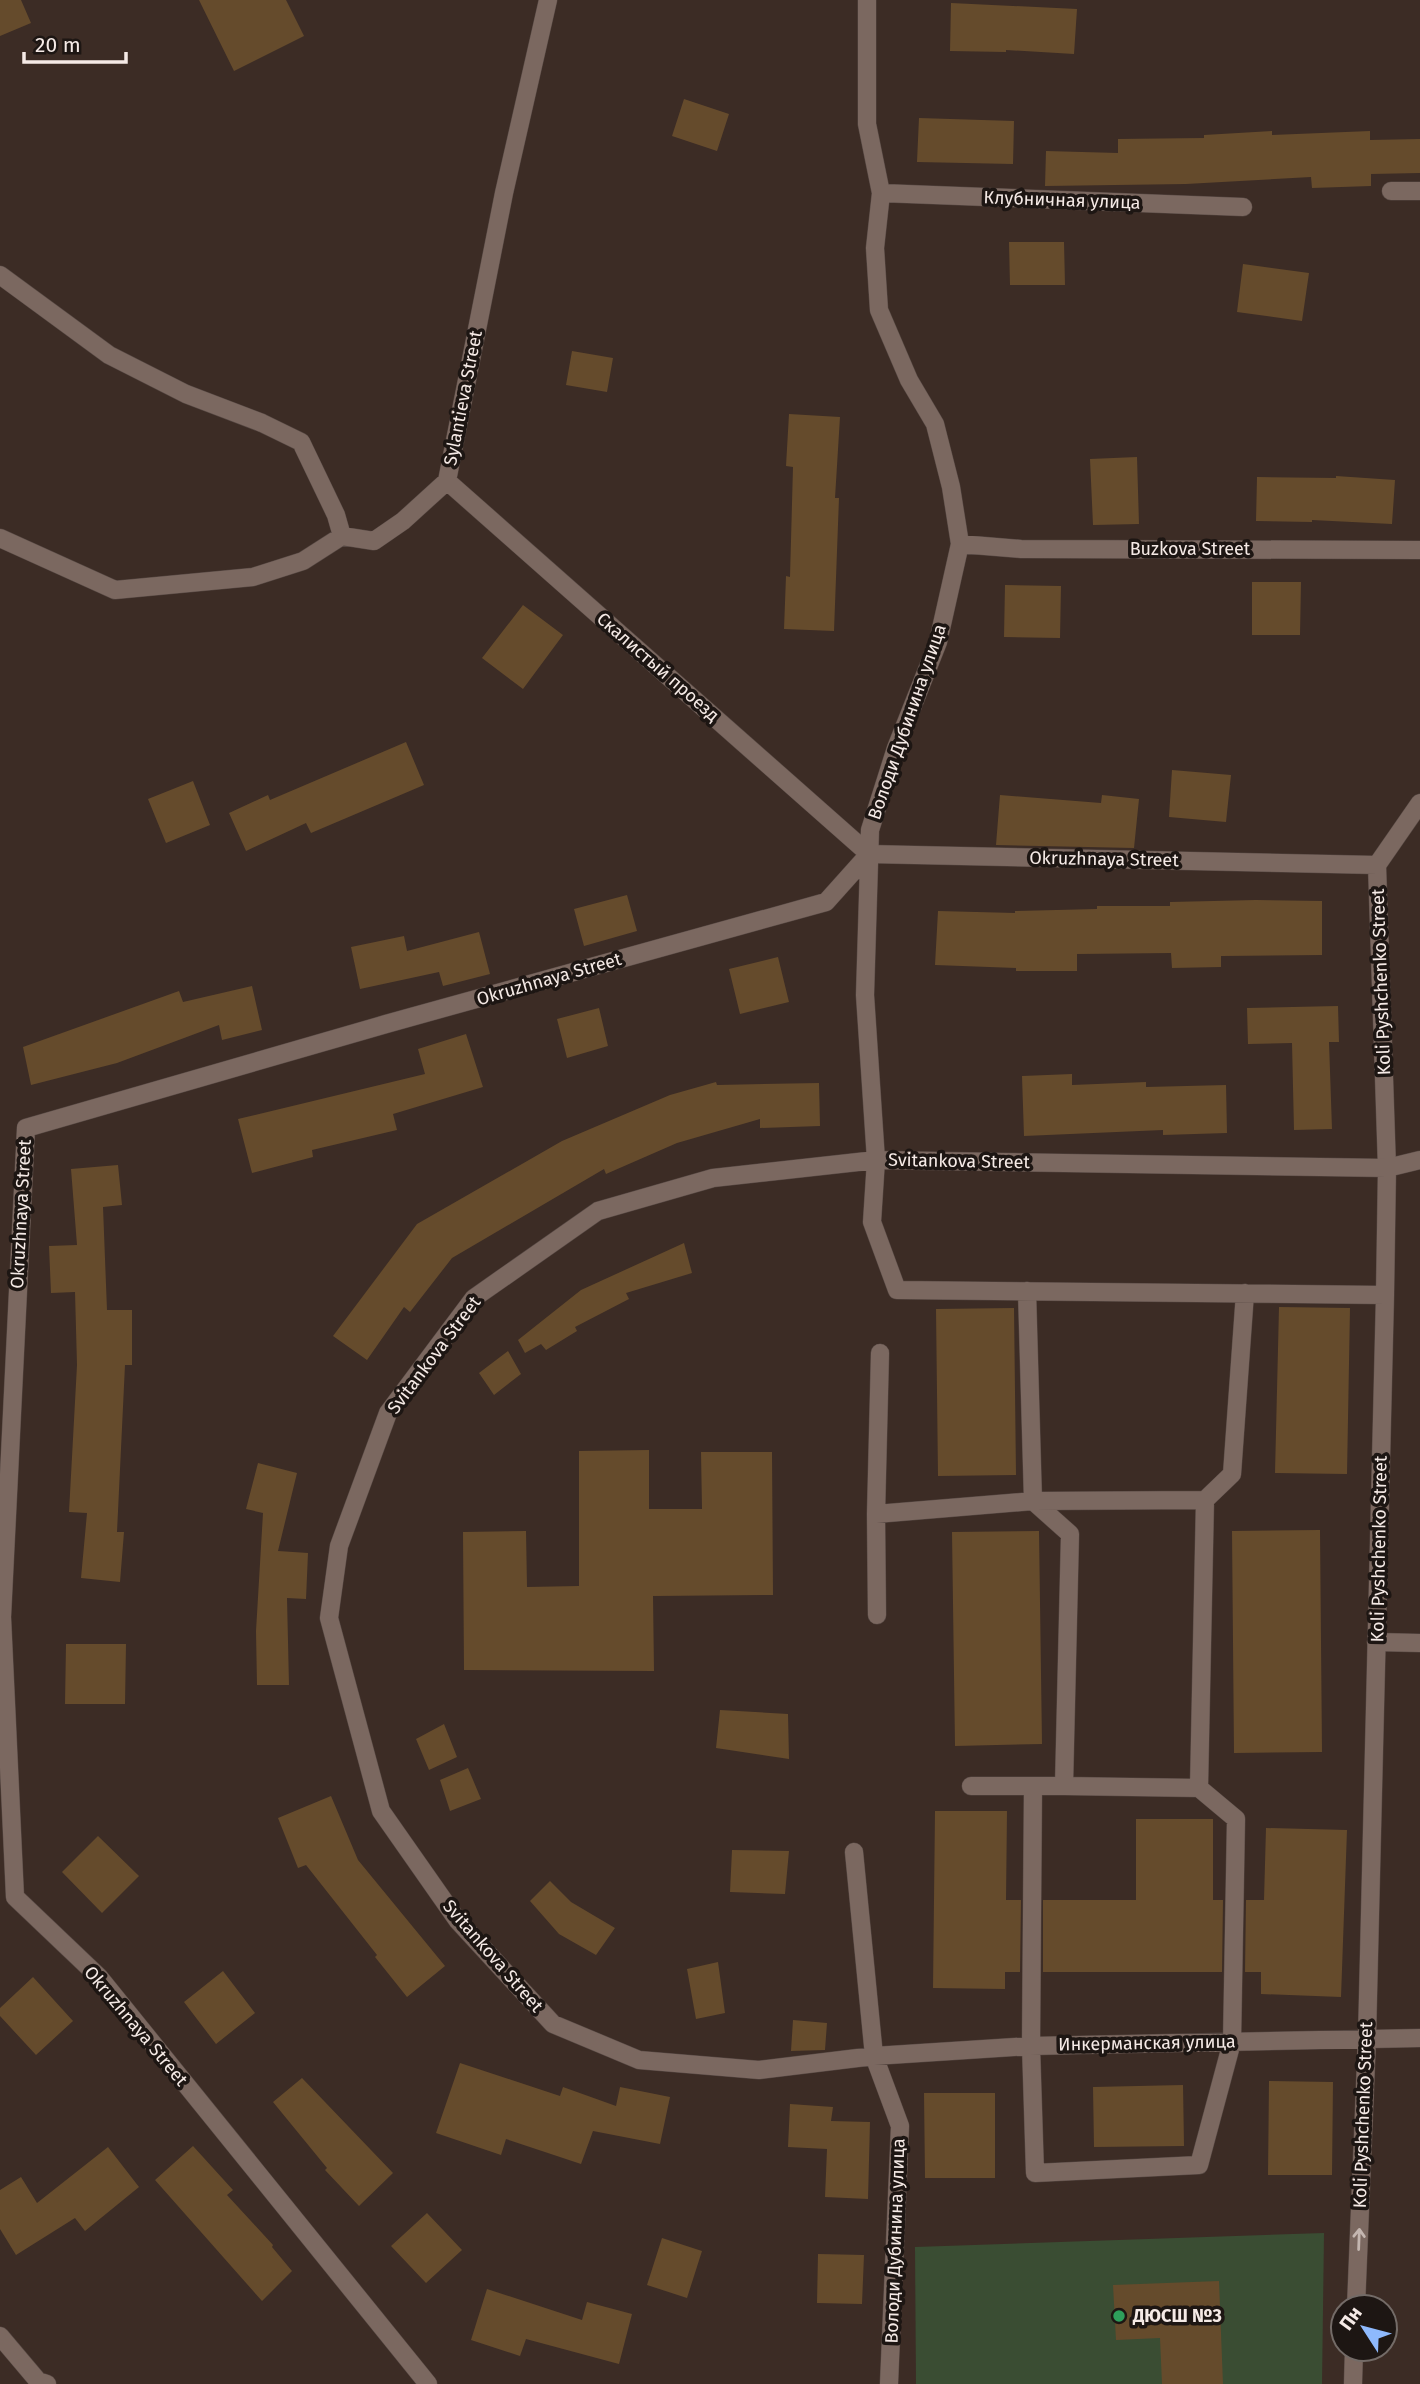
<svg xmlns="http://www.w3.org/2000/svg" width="1420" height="2384" viewBox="0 0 1420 2384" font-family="'Fira Sans',sans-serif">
	<rect width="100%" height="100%" fill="#3c2c25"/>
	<path fill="#3a4d33" d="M 1324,2233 L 1322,2384 L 916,2384 L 915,2247 Z"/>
	<path fill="#654b2c" d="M 0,0 L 21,0 L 31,23 L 0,36 Z
		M 199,0 L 286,0 L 304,36 L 234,71 Z
		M 951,3 L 1077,9 L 1074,54 L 1006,50 L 1006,52 L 950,51 Z
		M 684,99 L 729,114 L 717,151 L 672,136 Z
		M 919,118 L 1014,121 L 1013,164 L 917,162 Z
		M 1272,131 L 1272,135 L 1370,131 L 1370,140 L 1420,139 L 1420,173 L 1371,174 L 1371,186 L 1312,188 L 1311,177 L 1186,184 L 1045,186 L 1046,151 L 1118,153 L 1118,139 L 1204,138 L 1204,135 Z
		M 1009,242 L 1064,242 L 1065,285 L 1010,285 Z
		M 1243,264 L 1309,273 L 1302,321 L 1237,312 Z
		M 572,351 L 613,358 L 607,392 L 566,385 Z
		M 789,414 L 840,417 L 835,498 L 839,498 L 834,631 L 784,629 L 786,576 L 790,577 L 793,467 L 786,466 Z
		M 1137,457 L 1139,524 L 1093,525 L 1090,459 Z
		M 1336,476 L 1395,480 L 1392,524 L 1312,520 L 1312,522 L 1256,521 L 1257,477 L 1336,478 Z
		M 1252,582 L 1301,582 L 1300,635 L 1252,635 Z
		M 1005,585 L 1061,586 L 1060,638 L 1004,637 Z
		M 523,605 L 563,635 L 523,689 L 482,658 Z
		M 406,742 L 424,785 L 311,833 L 306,823 L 246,851 L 229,813 L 268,795 L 270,800 Z
		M 1172,770 L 1231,775 L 1226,822 L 1169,817 Z
		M 193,781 L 210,825 L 166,843 L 148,799 Z
		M 1000,795 L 1101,803 L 1102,795 L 1139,799 L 1134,848 L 996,845 Z
		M 627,895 L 637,931 L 584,946 L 574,909 Z
		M 1256,900 L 1322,901 L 1322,955 L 1221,956 L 1221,967 L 1172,968 L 1171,953 L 1077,954 L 1077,971 L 1016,971 L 1016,968 L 935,965 L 938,911 L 1015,913 L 1015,911 L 1097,909 L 1097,906 L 1170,906 L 1170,902 Z
		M 479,932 L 490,974 L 443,986 L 439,972 L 360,989 L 351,947 L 404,936 L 407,951 Z
		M 778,957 L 789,1002 L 740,1014 L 729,969 Z
		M 252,986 L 262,1030 L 222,1040 L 219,1025 L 117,1063 L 31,1085 L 23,1047 L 179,991 L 183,1002 Z
		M 1338,1006 L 1339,1042 L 1329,1042 L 1332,1129 L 1294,1130 L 1292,1043 L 1248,1044 L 1247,1008 Z
		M 599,1008 L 608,1046 L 567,1058 L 557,1019 Z
		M 466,1034 L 483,1087 L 393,1114 L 397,1130 L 312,1150 L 313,1157 L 252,1173 L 238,1119 L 425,1074 L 418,1049 Z
		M 1072,1074 L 1072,1085 L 1146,1082 L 1146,1087 L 1226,1085 L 1227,1133 L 1163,1135 L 1163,1130 L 1024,1136 L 1022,1076 Z
		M 716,1082 L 717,1085 L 819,1083 L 820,1126 L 760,1128 L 760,1119 L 677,1143 L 606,1174 L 604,1169 L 452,1258 L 410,1312 L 404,1307 L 367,1360 L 333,1336 L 417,1224 L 562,1141 L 670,1095 Z
		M 118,1165 L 122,1205 L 103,1207 L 107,1310 L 132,1310 L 132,1365 L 125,1365 L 117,1532 L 124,1532 L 120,1582 L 81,1578 L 87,1513 L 69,1512 L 77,1365 L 75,1292 L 51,1293 L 49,1246 L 77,1245 L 71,1169 Z
		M 684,1243 L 692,1273 L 626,1293 L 629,1299 L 575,1327 L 577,1331 L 546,1350 L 541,1344 L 525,1353 L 518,1340 L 581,1290 Z
		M 1279,1307 L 1350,1308 L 1347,1474 L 1275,1473 Z
		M 1014,1308 L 1016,1475 L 938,1476 L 936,1309 Z
		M 508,1351 L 521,1374 L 494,1395 L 479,1373 Z
		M 649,1450 L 649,1509 L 702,1509 L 701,1452 L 772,1452 L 773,1595 L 653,1596 L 654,1671 L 464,1670 L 463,1532 L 526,1531 L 527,1587 L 579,1586 L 579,1451 Z
		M 258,1463 L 297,1473 L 278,1551 L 308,1553 L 306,1599 L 287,1598 L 289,1685 L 257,1685 L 256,1631 L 263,1513 L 246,1509 Z
		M 1320,1530 L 1322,1752 L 1234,1753 L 1232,1531 Z
		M 1039,1531 L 1042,1744 L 955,1746 L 952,1532 Z
		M 66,1644 L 126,1644 L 125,1704 L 65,1704 Z
		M 720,1710 L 788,1714 L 789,1759 L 716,1748 Z
		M 444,1724 L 457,1757 L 429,1770 L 416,1739 Z
		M 468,1768 L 481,1799 L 450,1811 L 440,1780 Z
		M 331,1796 L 358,1860 L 445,1966 L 407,1997 L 375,1957 L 377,1955 L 306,1865 L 298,1868 L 278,1818 Z
		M 935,1811 L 1007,1811 L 1006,1900 L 1021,1900 L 1020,1972 L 1005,1972 L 1005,1989 L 933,1988 Z
		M 1136,1819 L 1213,1819 L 1213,1900 L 1223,1900 L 1222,1972 L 1043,1972 L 1043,1900 L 1136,1900 Z
		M 1266,1828 L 1347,1830 L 1341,1997 L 1261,1994 L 1261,1972 L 1245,1972 L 1246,1900 L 1264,1900 Z
		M 98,1836 L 139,1876 L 102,1913 L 62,1872 Z
		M 732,1850 L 789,1851 L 785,1894 L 730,1892 Z
		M 550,1881 L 571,1902 L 615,1928 L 596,1955 L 559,1934 L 530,1901 Z
		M 718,1962 L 725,2013 L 696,2019 L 687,1969 Z
		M 223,1971 L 255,2013 L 216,2044 L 184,2002 Z
		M 33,1977 L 73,2021 L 36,2055 L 0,2016 L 0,2008 Z
		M 793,2020 L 827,2023 L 825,2050 L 791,2051 Z
		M 460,2063 L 560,2096 L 563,2087 L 616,2106 L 620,2087 L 670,2097 L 660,2144 L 593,2131 L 581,2164 L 506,2139 L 501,2155 L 436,2133 Z
		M 302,2078 L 393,2173 L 359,2206 L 325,2170 L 327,2168 L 273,2102 Z
		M 1269,2081 L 1333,2082 L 1332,2175 L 1268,2175 Z
		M 1183,2085 L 1184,2146 L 1094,2147 L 1093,2087 Z
		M 924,2093 L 995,2093 L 995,2178 L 925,2178 Z
		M 790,2104 L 833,2107 L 831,2121 L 870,2122 L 868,2199 L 825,2197 L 827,2149 L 788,2147 Z
		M 193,2146 L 233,2190 L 227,2195 L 273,2245 L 272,2247 L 292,2271 L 262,2301 L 155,2180 Z
		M 108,2147 L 139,2187 L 85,2231 L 75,2218 L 16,2255 L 0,2229 L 0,2190 L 21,2177 L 37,2203 Z
		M 427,2213 L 462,2250 L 426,2283 L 391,2246 Z
		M 662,2238 L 702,2251 L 687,2298 L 647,2285 Z
		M 818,2254 L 864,2255 L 862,2304 L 817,2303 Z
		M 1219,2281 L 1223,2384 L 1162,2384 L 1160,2338 L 1116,2340 L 1113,2285 Z
		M 487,2289 L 582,2320 L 587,2302 L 632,2314 L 619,2364 L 526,2339 L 520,2356 L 471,2340 Z"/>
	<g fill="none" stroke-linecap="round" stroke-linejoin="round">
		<g stroke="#554742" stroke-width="19">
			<path id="street" d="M 867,0 L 867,124 L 881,193 L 875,248 L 879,310 L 909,380 L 935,424 L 951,487 L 960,544 L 938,642 L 896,748 L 870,830 L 865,995 L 876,1160 L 872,1222 L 897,1290 L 1385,1295
				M 1391,191 L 1420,191
				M 881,193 L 1243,207
				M 0,275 L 109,355 L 186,394 L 262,423 L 301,442 L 336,515 L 342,536
				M 447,481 L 869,854
				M 0,538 L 115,590 L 253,577 L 303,561 L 342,536 L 374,541 L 403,521 L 447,481 L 504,193 L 548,0
				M 960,544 L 1021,549 L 1420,550
				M 1420,1160 L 1387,1168 L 876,1160 L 713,1178 L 598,1211 L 474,1298 L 388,1413 L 339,1546 L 329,1618 L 381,1811 L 458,1921 L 553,2024 L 639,2060 L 759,2070 L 874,2056 L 1031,2046 L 1420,2038
				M 880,1353 L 876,1514 L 1033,1501 L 1027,1291
				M 1205,1500 L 1232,1474 L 1245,1293
				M 1033,1501 L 1205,1500 L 1199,1788
				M 876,1514 L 877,1615
				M 1376,1642 L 1420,1643
				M 971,1786 L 1064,1786 L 1070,1534 L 1033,1501
				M 1033,1786 L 1031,2046 L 1035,2173 L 1199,2165 L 1232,2042 L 1236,1819 L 1199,1788 L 1064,1786
				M 854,1852 L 874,2056 L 900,2126 L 889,2384
				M 1356,2307 L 1367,2038 L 1385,1295 L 1387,1168 L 1377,865 L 1420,803
				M 0,2336 L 38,2381 L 47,2384
				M 428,2384 L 99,1977 L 15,1897 L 2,1617 L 26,1128 L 386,1024 L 826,902 L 869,854 L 1377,865
				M 1353,2384 L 1354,2349"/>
		</g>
		<use href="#street" stroke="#7b6860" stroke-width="18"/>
	</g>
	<defs><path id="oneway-shaft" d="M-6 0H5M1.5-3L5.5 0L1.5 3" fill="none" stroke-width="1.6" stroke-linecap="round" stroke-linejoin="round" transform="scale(1.75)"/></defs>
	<use stroke="#c4b6b0" href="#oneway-shaft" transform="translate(1359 2239) rotate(-88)"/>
	<circle fill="#2e9e5b" stroke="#1d1613" stroke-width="2.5" cx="1119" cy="2316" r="7"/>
	<g text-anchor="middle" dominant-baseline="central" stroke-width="7" stroke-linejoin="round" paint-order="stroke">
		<g font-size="18" fill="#f5eae6" stroke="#1d1613">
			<text transform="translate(1062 200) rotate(2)">Клубничная улица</text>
			<text transform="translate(463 398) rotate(-79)">Sylantieva Street</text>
			<text x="1190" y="549">Buzkova Street</text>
			<text transform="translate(658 667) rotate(41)">Скалистый проезд</text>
			<text transform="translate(907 722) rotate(-71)">Володи Дубинина улица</text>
			<text transform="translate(1104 859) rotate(1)">Okruzhnaya Street</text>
			<text transform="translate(549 979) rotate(-16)">Okruzhnaya Street</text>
			<text transform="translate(1381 982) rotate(-92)">Koli Pyshchenko Street</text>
			<text transform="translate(959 1161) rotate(1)">Svitankova Street</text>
			<text transform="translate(21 1214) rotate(-87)">Okruzhnaya Street</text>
			<text transform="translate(434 1355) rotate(-53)">Svitankova Street</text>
			<text transform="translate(1379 1549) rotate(-89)">Koli Pyshchenko Street</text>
			<text transform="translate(493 1956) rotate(49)">Svitankova Street</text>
			<text transform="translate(136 2026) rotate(50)">Okruzhnaya Street</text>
			<text transform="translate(1147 2043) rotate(-1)">Инкерманская улица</text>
			<text transform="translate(1363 2115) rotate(-88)">Koli Pyshchenko Street</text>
			<text transform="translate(895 2241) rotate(-88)">Володи Дубинина улица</text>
		</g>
		<g font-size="18" font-weight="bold" fill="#f5eae6" stroke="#1d1613" text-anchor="start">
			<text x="1133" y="2316">ДЮСШ №3</text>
		</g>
	</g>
	<g transform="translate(1364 2328) rotate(306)"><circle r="33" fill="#1d1613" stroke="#736b67" stroke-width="2"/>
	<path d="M0-5L12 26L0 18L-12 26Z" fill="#8eb9fd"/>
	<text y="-10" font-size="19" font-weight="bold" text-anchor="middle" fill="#f5eae6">Пн</text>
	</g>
	<path d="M24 52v10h102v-10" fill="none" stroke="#f5eae6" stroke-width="3.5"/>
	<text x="35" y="52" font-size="21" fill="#f5eae6" stroke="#1d1613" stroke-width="5" paint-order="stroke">20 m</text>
</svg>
